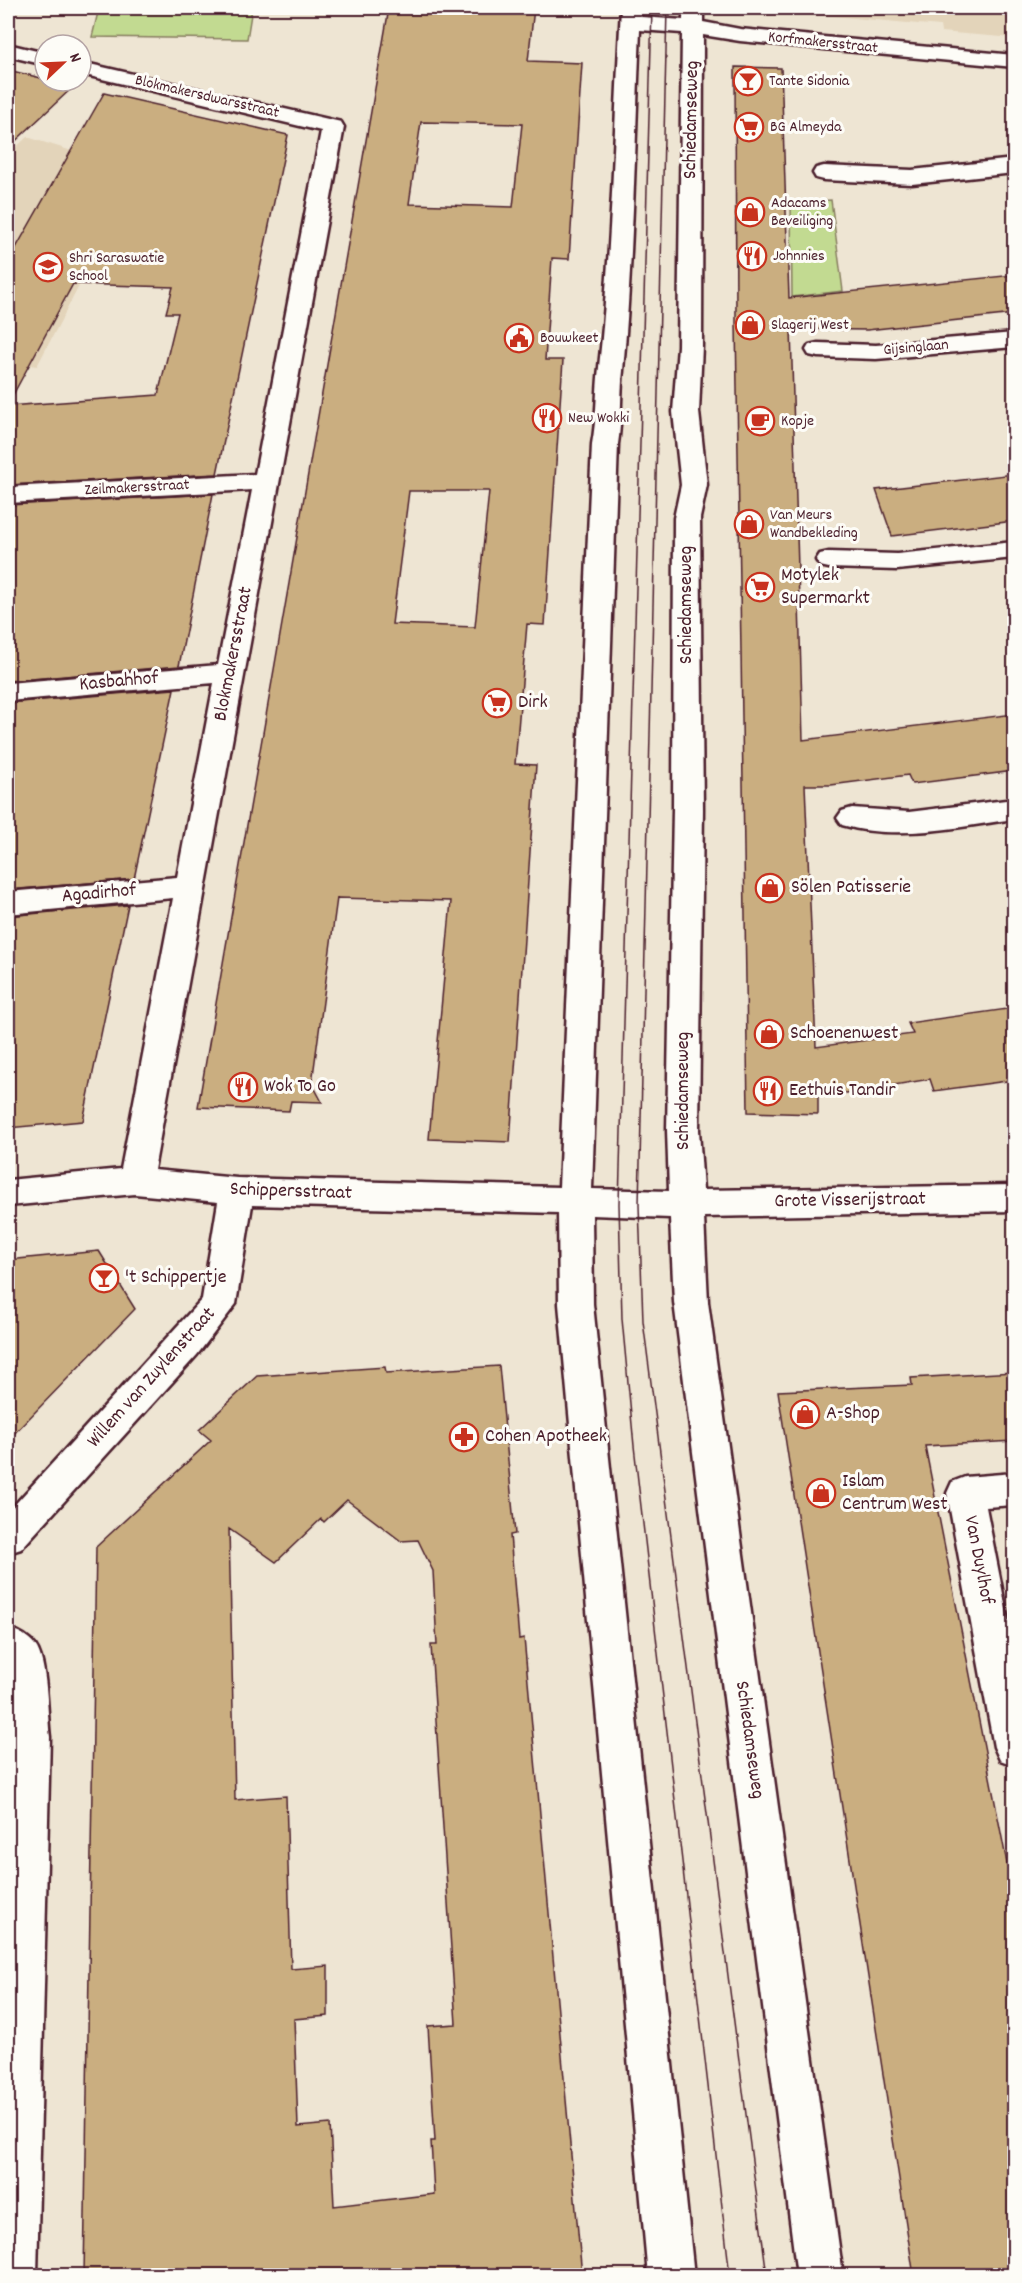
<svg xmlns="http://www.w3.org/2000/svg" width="1022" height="2283" viewBox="0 0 1022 2283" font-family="Dekko,sans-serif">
	<rect width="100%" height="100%" fill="#eee5d3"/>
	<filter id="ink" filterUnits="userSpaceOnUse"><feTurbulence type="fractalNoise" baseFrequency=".0167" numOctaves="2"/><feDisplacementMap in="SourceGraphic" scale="12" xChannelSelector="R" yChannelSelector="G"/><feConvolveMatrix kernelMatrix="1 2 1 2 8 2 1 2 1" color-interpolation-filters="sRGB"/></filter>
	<g filter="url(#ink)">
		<path fill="#e3d4ba" d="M 801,8 L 1014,8 L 1014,38 L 941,32 L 940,26 L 800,13 Z
			M 27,137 L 139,172 L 37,366 L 8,362 L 8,155 Z"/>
		<path fill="#c2da91" stroke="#867c5e" stroke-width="1.5" d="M 99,8 L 252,8 L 247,39 L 92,37 Z
			M 831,200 L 843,291 L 792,297 L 791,203 Z"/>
		<path fill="#caae80" stroke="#4a1f2b" stroke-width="1.5" fill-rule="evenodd" d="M 389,8 L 534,8 L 528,61 L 582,63 L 569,259 L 552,258 L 545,360 L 563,360 L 545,625 L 527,624 L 515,764 L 536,765 L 510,1142 L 429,1139 L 451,901 L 337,898 L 312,1083 L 322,1102 L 291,1101 L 289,1111 L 198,1107 ZM 421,122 L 522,124 L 513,207 L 409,204 ZM 409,491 L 489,491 L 475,627 L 392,624 Z
			M 735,67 L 781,68 L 789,298 L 1014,275 L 1014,314 L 867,330 L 791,329 L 803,740 L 1014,714 L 1014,771 L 912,784 L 908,775 L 831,785 L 805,785 L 816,1047 L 913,1034 L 908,1023 L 1014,1008 L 1014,1080 L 934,1091 L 930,1079 L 846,1093 L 818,1091 L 818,1114 L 748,1112 L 736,323 Z
			M 8,70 L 74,86 L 8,148 Z
			M 104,93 L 288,135 L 217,474 L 8,485 L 8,406 L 158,395 L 178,313 L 166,313 L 173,287 L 73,284 L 8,404 L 8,262 Z
			M 1014,474 L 1014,521 L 892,536 L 876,490 Z
			M 213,494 L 179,666 L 8,681 L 8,505 Z
			M 174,689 L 134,879 L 8,890 L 8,703 Z
			M 128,905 L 83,1121 L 8,1128 L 8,916 Z
			M 99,1251 L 135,1309 L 8,1440 L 8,1260 Z
			M 499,1366 L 515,1534 L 510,1535 L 519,1639 L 524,1638 L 582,2276 L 84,2276 L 96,1547 L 211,1440 L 199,1430 L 257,1376 L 385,1367 L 386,1373 ZM 347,1500 L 401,1541 L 418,1540 L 433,1571 L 437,1645 L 431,1645 L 456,2024 L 428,2026 L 435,2141 L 431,2141 L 434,2194 L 334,2206 L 330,2124 L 298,2127 L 294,2019 L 328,2016 L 328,1966 L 291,1969 L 286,1796 L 235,1800 L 229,1529 L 276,1562 L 321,1519 L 324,1522 Z
			M 1014,1372 L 1014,1441 L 925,1446 L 1014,1899 L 1014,2276 L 914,2276 L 778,1391 L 912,1385 L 911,1378 Z"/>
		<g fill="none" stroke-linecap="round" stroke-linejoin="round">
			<g stroke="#4a1f2b" stroke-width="5">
				<path id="minor" d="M 621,8 L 641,8 L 641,17 L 683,20 L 683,8 L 703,8 L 703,22 L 740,29 L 1014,55 L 1014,67 L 740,41 L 703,35 L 702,346 L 699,412 L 707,485 L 700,518 L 703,809 L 699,1130 L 703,1190 L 1014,1185 L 1014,1211 L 704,1217 L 708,1302 L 843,2276 L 797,2276 L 674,1302 L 670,1218 L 592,1215 L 593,1304 L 694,2276 L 648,2276 L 559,1304 L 558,1213 L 252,1205 L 236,1304 L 197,1355 L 21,1549 L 8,1553 L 8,1512 L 202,1299 L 218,1202 L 135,1194 L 8,1206 L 8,1180 L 121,1169 L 173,898 L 8,914 L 8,892 L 177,877 L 214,683 L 8,701 L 8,683 L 218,665 L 252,490 L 8,503 L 8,487 L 255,474 L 321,131 L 81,74 L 81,62 L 341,122 L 344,127 L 154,1170 L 237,1178 L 559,1187 L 592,444 C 597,418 596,393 599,367 C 612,248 614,128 621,8 ZM 640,30 L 682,33 L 678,346 L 673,412 L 681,485 L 674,518 L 673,809 L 667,1130 L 669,1191 L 592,1189 L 618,444 C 622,420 620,396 623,371 C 633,258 635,144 640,30 Z
					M 8,44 L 45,53 L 45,65 L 8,56 Z
					M 1014,159 L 1014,173 L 912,184 L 824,180 L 816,178 L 813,173 L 816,168 L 824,166 L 912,170 Z
					M 1014,333 L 1014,347 L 876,359 L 818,357 L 809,355 L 806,350 L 809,345 L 818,343 L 876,345 Z
					M 1014,542 L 1014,558 L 897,570 L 829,568 L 820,566 L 816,560 L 820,554 L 829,552 L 897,554 Z
					M 1014,799 L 1014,819 C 959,827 896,841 842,825 L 837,818 L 842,811 L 852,808 L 909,812 Z
					M 1014,1473 L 1014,1505 L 986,1507 L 1014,1650 L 1014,1765 L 1000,1760 L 994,1747 L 947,1493 L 952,1482 L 965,1477 Z
					M 8,1628 C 18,1631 28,1636 35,1645 C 48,1662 47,1715 50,1737 L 37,2276 L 8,2276 C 8,2100 4,1925 10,1749 C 11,1709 3,1667 8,1628 Z"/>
			</g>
			<use href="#minor" fill="#fdfcf7" fill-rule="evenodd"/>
			<path stroke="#4a1f2b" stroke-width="1.5" d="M 652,8 L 619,1204 L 622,1319 L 634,1446 L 730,2276
				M 667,8 L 639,1205 L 643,1321 L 767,2276"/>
		</g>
	</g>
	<defs>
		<g id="bar-ring" transform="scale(1.5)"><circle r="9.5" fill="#fdfcf7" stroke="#c8321e" stroke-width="1.5"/><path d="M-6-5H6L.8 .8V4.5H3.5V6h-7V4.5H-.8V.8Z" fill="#c8321e"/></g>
		<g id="supermarket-ring" transform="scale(1.5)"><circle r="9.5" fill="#fdfcf7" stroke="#c8321e" stroke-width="1.5"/><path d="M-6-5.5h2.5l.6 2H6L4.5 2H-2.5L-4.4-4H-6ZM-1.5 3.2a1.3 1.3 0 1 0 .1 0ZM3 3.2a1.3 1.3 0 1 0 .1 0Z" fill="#c8321e"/></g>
		<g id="shop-ring" transform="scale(1.5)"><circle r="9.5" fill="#fdfcf7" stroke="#c8321e" stroke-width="1.5"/><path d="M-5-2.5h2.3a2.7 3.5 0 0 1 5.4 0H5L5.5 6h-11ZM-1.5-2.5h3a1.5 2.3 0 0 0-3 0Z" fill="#c8321e"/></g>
		<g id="restaurant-ring" transform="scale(1.5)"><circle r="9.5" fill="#fdfcf7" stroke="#c8321e" stroke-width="1.5"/><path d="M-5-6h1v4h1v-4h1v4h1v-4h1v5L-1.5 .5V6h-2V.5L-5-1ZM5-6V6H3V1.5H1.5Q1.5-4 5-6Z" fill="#c8321e"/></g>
		<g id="school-ring" transform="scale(1.5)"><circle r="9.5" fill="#fdfcf7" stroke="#c8321e" stroke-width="1.5"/><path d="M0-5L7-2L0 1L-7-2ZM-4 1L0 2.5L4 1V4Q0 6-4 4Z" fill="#c8321e"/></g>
		<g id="civic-ring" transform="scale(1.5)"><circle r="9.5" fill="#fdfcf7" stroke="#c8321e" stroke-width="1.5"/><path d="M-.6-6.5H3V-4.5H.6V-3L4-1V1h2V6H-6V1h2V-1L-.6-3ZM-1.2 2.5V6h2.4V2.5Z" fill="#c8321e"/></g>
		<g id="cafe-ring" transform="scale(1.5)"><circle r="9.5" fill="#fdfcf7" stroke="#c8321e" stroke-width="1.5"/><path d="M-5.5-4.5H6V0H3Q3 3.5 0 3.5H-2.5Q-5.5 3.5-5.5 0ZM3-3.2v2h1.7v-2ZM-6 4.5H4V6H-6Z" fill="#c8321e"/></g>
		<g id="pharmacy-ring" transform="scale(1.5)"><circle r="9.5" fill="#fdfcf7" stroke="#c8321e" stroke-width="1.5"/><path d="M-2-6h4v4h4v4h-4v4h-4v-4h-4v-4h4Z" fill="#c8321e"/></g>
	</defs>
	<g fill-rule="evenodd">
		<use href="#bar-ring" x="748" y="81"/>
		<use href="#supermarket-ring" x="749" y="127"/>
		<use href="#shop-ring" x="750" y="212"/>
		<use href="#restaurant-ring" x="752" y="256"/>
		<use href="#school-ring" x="48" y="267"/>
		<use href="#shop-ring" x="750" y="325"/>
		<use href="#civic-ring" x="519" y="338"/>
		<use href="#restaurant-ring" x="547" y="418"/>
		<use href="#cafe-ring" x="760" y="421"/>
		<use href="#shop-ring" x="749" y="524"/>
		<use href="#supermarket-ring" x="760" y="587"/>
		<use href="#supermarket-ring" x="497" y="703"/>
		<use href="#shop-ring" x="770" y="888"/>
		<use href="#shop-ring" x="769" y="1034"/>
		<use href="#restaurant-ring" x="243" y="1087"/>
		<use href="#restaurant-ring" x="768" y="1091"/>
		<use href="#bar-ring" x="104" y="1278"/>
		<use href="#shop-ring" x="805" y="1414"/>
		<use href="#pharmacy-ring" x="464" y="1437"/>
		<use href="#shop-ring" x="821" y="1493"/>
	</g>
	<g text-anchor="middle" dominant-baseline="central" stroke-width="6" stroke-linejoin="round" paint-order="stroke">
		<g font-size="16" fill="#4a1f2b" stroke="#fdfcf7">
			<text transform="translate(823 43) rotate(6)">Korfmakersstraat</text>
			<text transform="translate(207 97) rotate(13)">Blokmakersdwarsstraat</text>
			<text transform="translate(916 348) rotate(-5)">Gijsinglaan</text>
			<text transform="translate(137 488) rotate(-3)">Zeilmakersstraat</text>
		</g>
		<g font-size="16" fill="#4a1f2b" stroke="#fdfcf7" text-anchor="start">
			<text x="769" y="81">Tante Sidonia</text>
			<text x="770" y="127">BG Almeyda</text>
			<text x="771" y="203">Adacams<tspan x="771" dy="18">Beveiliging</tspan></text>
			<text x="773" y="256">Johnnies</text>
			<text x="69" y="258">Shri Saraswatie<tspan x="69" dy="18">School</tspan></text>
			<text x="771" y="325">Slagerij West</text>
			<text x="540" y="338">Bouwkeet</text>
			<text x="568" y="418">New Wokki</text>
			<text x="781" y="421">Kopje</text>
			<text x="770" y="515">Van Meurs<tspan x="770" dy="18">Wandbekleding</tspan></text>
		</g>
		<g font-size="20" fill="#4a1f2b" stroke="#fdfcf7">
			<text transform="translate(692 120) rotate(-89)">Schiedamseweg</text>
			<text transform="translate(687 605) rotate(-90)">Schiedamseweg</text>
			<text transform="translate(234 654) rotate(-79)">Blokmakersstraat</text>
			<text transform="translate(119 682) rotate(-5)">Kasbahhof</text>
			<text transform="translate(99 894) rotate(-5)">Agadirhof</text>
			<text transform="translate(684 1091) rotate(-90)">Schiedamseweg</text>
			<text transform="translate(291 1192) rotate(2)">Schippersstraat</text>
			<text transform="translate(850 1201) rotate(-1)">Grote Visserijstraat</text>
			<text transform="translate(152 1378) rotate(-48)">Willem van Zuylenstraat</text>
			<text transform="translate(978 1560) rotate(79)">Van Duylhof</text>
			<text transform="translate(749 1740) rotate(82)">Schiedamseweg</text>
		</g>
		<g font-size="20" fill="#4a1f2b" stroke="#fdfcf7" text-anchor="start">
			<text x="781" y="576">Motylek<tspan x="781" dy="23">Supermarkt</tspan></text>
			<text x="518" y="703">Dirk</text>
			<text x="791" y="888">Sölen Patisserie</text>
			<text x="790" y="1034">Schoenenwest</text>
			<text x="264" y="1087">Wok To Go</text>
			<text x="789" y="1091">Eethuis Tandir</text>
			<text x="125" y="1278">'t Schippertje</text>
			<text x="826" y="1414">A-Shop</text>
			<text x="485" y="1437">Cohen Apotheek</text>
			<text x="842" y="1482">Islam<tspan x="842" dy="23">Centrum West</tspan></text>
		</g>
	</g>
	<rect width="1022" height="2283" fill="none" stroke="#fdfcf7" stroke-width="30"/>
	<rect x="15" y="15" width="992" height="2253" fill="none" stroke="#4a1f2b" stroke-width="2" filter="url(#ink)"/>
	<g transform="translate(63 63) rotate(67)"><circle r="28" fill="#fdfcf7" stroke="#b5a4a5" stroke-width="1.5"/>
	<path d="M0-4.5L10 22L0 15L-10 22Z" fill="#c8321e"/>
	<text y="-9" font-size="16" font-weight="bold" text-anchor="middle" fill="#4a1f2b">N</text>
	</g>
</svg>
